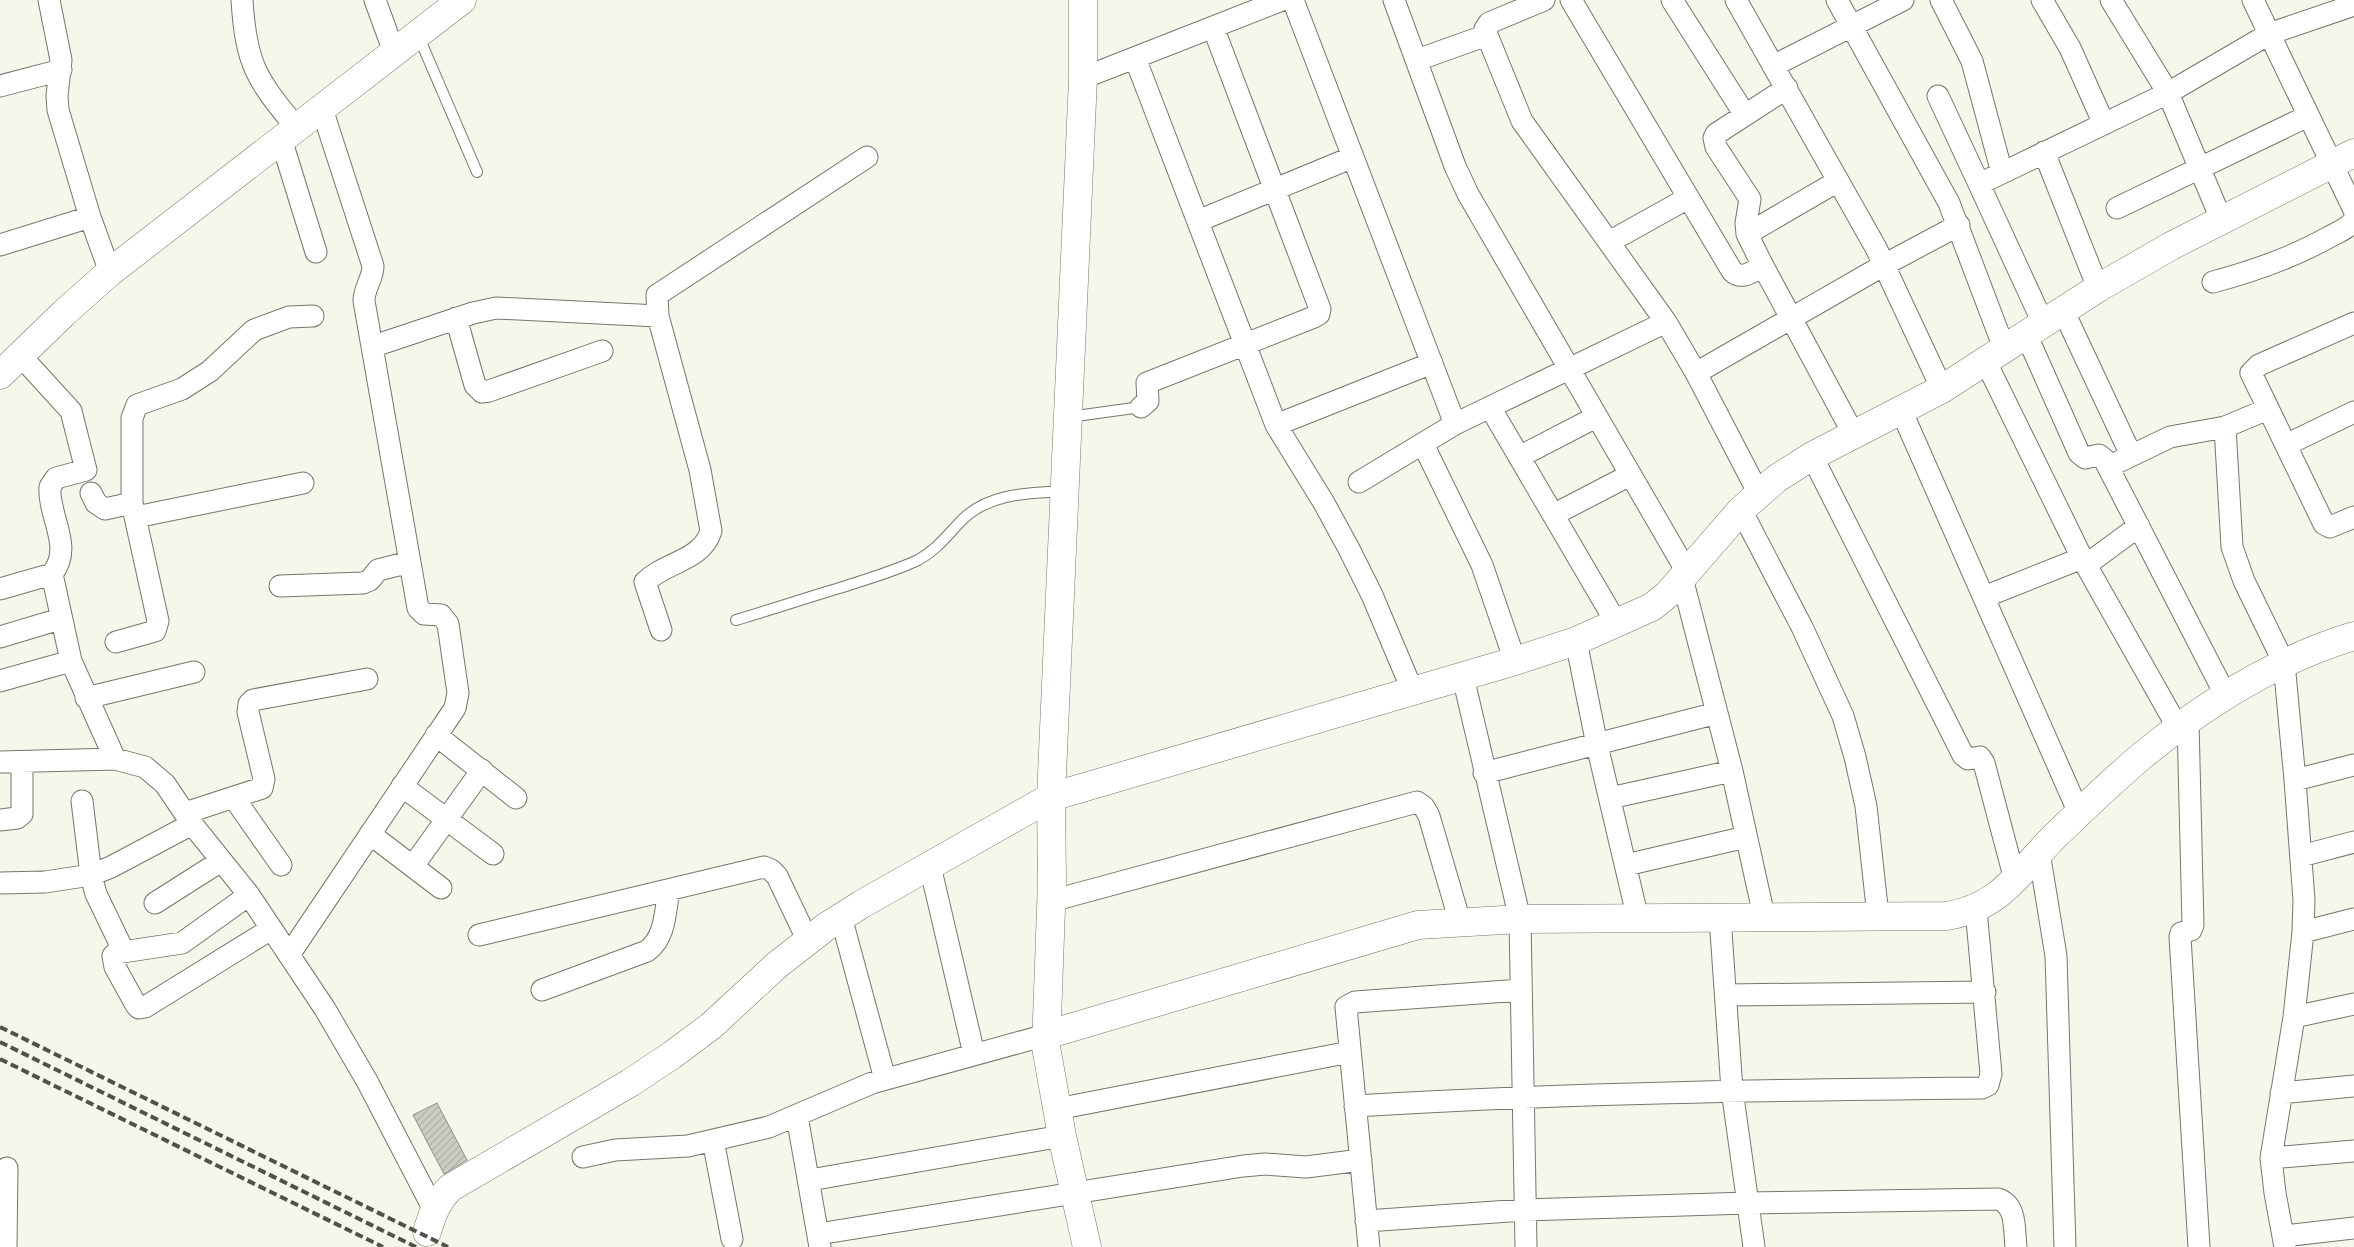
<svg xmlns="http://www.w3.org/2000/svg" width="2354" height="1247" viewBox="0 0 2354 1247" font-family="'PT Serif',serif">
	<defs>
		<pattern id="building-hatch" width="6" height="6" patternUnits="userSpaceOnUse" patternTransform="scale(1.25)"><rect width="6" height="6" fill="#cdcec2"/><path d="M-1 1l2-2M0 6l6-6M5 7l2-2" fill="none" stroke="#afb0a6"/></pattern>
	</defs>
	<rect width="100%" height="100%" fill="#f6f6ea"/>
	<path fill="url(#building-hatch)" stroke="#8f9085" d="M 437,1103 L 467,1160 L 444,1174 L 413,1115 Z"/>
	<g fill="none" stroke-linecap="round" stroke-linejoin="round">
		<g stroke="#76766b" stroke-width="12">
			<path id="lane" d="M 418,35 L 477,172
				M 1069,417 L 1141,407
				M 736,620 C 773,609 809,597 846,586 C 870,578 895,571 918,560 C 937,550 948,534 963,519 C 990,493 1029,493 1064,491"/>
		</g>
		<g stroke="#76766b" stroke-width="23">
			<path id="street" d="M 49,0 L 61,60 L 57,96 L 58,110 L 90,217 L 110,272
				M 242,0 C 246,64 256,79 296,127
				M 375,0 L 394,52
				M 1293,0 L 1455,424
				M 1394,0 L 1455,166 L 1468,194 L 1687,572
				M 1544,0 L 1489,23 L 1485,29 L 1487,35 L 1522,121 L 1666,322
				M 1571,0 L 1732,271 C 1742,281 1753,271 1763,266 L 1854,435
				M 1672,0 L 1745,115
				M 1736,0 L 1876,248 L 1942,389
				M 1837,0 L 1949,203 L 2004,348
				M 1941,0 L 1972,61 L 2002,173 L 1979,184 L 2043,323
				M 2042,0 L 2070,48 L 2104,124
				M 2111,0 L 2168,93 L 2221,219
				M 2253,0 L 2354,210
				M 1135,58 L 1276,425 L 1324,503 L 1349,549 L 1372,595 L 1413,692
				M 1417,60 L 1487,35
				M 1773,66 L 1903,0
				M 1083,78 L 1282,0
				M 0,86 L 61,70
				M 1938,96 L 1979,184
				M 281,139 L 316,252
				M 2044,152 L 2098,288
				M 2002,173 L 2168,93 L 2269,34 L 2354,5
				M 2117,208 L 2308,116
				M 1198,221 L 1353,157
				M 1747,234 L 1838,181
				M 1609,242 L 1688,198
				M 0,245 L 90,217
				M 1763,266 L 1747,234 L 1746,223 L 1750,199 L 1716,147 L 1714,138 L 1716,134 L 1787,88
				M 2213,282 C 2254,271 2292,258 2329,237 C 2338,232 2349,228 2354,220
				M 2063,310 L 2131,455
				M 456,318 L 475,385 L 482,392 L 489,391 L 602,351
				M 2354,323 L 2259,365 L 2251,373 L 2324,524 L 2330,527 L 2354,517
				M 2026,334 L 2079,453 L 2085,458 L 2099,455 L 2104,459 L 2226,696
				M 374,346 L 473,313 L 496,308 L 658,316
				M 19,354 L 71,411 L 86,470 L 56,478 L 50,487 C 48,517 74,547 52,574 L 71,661 L 115,759
				M 1985,360 L 2082,558 L 2178,728
				M 1696,373 L 1884,265 L 1959,225
				M 1141,407 L 1148,401 L 1147,383 L 1314,317 L 1319,314 L 1320,309 L 1213,27
				M 1490,407 L 1617,624
				M 1901,410 L 2079,813
				M 1276,425 L 1432,363
				M 2225,427 L 2232,547 L 2244,581 L 2284,663 L 2295,780 L 2304,900 L 2303,932 L 2294,1017 L 2271,1158 L 2275,1193 L 2285,1247
				M 1423,444 L 1482,565 L 1515,661
				M 2286,445 L 2354,412
				M 1812,456 L 1963,755 L 1968,759 L 1980,757 L 1984,763 L 2015,880
				M 1519,457 L 1596,417
				M 2108,467 L 2170,437 L 2225,427 L 2268,409
				M 1359,482 L 1455,424 L 1666,322 L 1696,373 L 1759,494
				M 91,493 L 96,503 L 105,509 L 132,503 L 132,418 L 137,405 L 182,389 L 210,371 L 254,330 L 289,317 L 313,316
				M 1741,510 L 1802,627 L 1843,716 L 1855,757 L 1866,806 L 1878,916
				M 1553,515 L 1630,475
				M 136,517 L 303,483
				M 2086,565 L 2139,526
				M 1682,578 L 1732,771 L 1764,916
				M 280,586 L 363,583 L 370,580 L 378,570 L 410,562
				M 0,589 L 52,574
				M 1984,597 L 2082,558
				M 661,630 L 645,582 C 665,562 702,561 711,531 L 700,470 L 658,316 L 657,295 L 867,157
				M 0,637 L 60,619
				M 1576,641 L 1597,745 L 1638,919
				M 116,642 L 155,631 L 158,621 L 132,503
				M 1463,677 L 1520,919 L 1526,1247
				M 0,681 L 71,661
				M 86,698 L 194,672
				M 2188,722 L 2193,925 L 2191,930 L 2181,933 L 2180,937 L 2199,1247
				M 436,735 L 516,798
				M 0,762 L 115,759 L 145,767 L 165,784 L 192,824 L 249,895 L 325,1009 L 367,1081 L 434,1210
				M 1484,773 L 1717,713
				M 2295,780 L 2354,765
				M 402,786 L 493,854
				M 234,798 L 281,865
				M 1610,798 L 1732,771
				M 82,801 L 91,875 L 111,867 L 192,824
				M 185,813 L 262,788 L 264,779 L 248,712 L 249,704 L 253,700 L 367,679
				M 0,820 L 17,818 L 22,814 L 22,762
				M 370,834 L 441,888
				M 2039,852 L 2056,956 L 2065,1247
				M 2301,856 L 2354,842
				M 1626,865 L 1746,837
				M 413,866 L 482,770
				M 930,866 L 974,1054
				M 0,883 L 45,882 L 91,875 L 96,894 L 123,950
				M 249,895 L 182,943 L 116,953 L 113,956 L 115,967 L 136,1005 L 139,1008 L 145,1007 L 271,929
				M 1051,901 L 1417,802 L 1424,807 L 1429,816 L 1460,922
				M 155,903 L 221,861
				M 841,917 L 885,1079
				M 1720,917 L 1732,1090 L 1754,1247
				M 2303,932 L 2354,919
				M 479,935 L 764,867 L 771,870 L 777,876 L 808,941
				M 289,955 L 449,717 L 455,708 L 458,693 L 448,624 L 441,615 L 424,614 L 418,608 L 364,301 C 364,287 373,279 373,266 L 322,109
				M 542,990 L 647,951 C 666,937 665,911 669,890
				M 1726,995 L 1985,992
				M 2294,1017 L 2354,1004
				M 2281,1093 L 2354,1086
				M 1355,1106 C 1564,1093 1772,1090 1982,1088 L 1988,1085 L 1991,1074 L 1976,909
				M 1057,1109 L 1350,1052
				M 797,1116 L 820,1247
				M 713,1140 L 732,1239
				M 583,1157 L 615,1150 L 688,1146 L 769,1127 L 872,1083 L 1046,1035
				M 2271,1158 L 2354,1151
				M 810,1180 L 1062,1136
				M 1366,1221 L 1524,1210 L 1748,1203 L 1998,1199 C 2017,1205 2014,1230 2016,1247
				M 818,1234 L 1243,1166 L 1265,1164 L 1306,1167 L 1361,1160
				M 2284,1236 L 2354,1228
				M 6,1247 L 7,1168
				M 1369,1247 L 1346,1007 L 1355,1002 L 1521,990"/>
		</g>
		<g stroke="#76766b" stroke-width="29">
			<path id="secondary" d="M 1083,0 L 1083,78 L 1051,797 L 1052,881 L 1046,1047 L 1062,1136 L 1087,1247
				M 0,375 L 64,313 L 110,272 L 462,0
				M 1046,1035 L 1418,925 L 1520,919 L 1947,916 C 2001,907 2018,873 2054,837 C 2083,809 2112,781 2143,755 C 2205,704 2278,659 2354,636
				M 427,1232 C 432,1215 437,1201 450,1188 L 630,1083 L 672,1055 L 711,1026 L 777,965 L 827,926 L 862,904 L 1051,797 L 1515,661 L 1576,641 L 1652,607 L 1668,594 L 1741,510 L 1776,479 L 1812,456 L 1942,389 L 2098,288 L 2171,246 L 2354,153"/>
		</g>
		<use href="#lane" stroke="#fff" stroke-width="10"/>
		<use href="#street" stroke="#fff" stroke-width="21"/>
		<use href="#secondary" stroke="#fff" stroke-width="28"/>
		<path stroke="#51514b" stroke-width="4" stroke-dasharray="8 4" stroke-linecap="butt" d="M 0,1027 L 448,1247
			M 0,1042 L 416,1247
			M 0,1059 L 383,1247"/>
	</g>
</svg>
